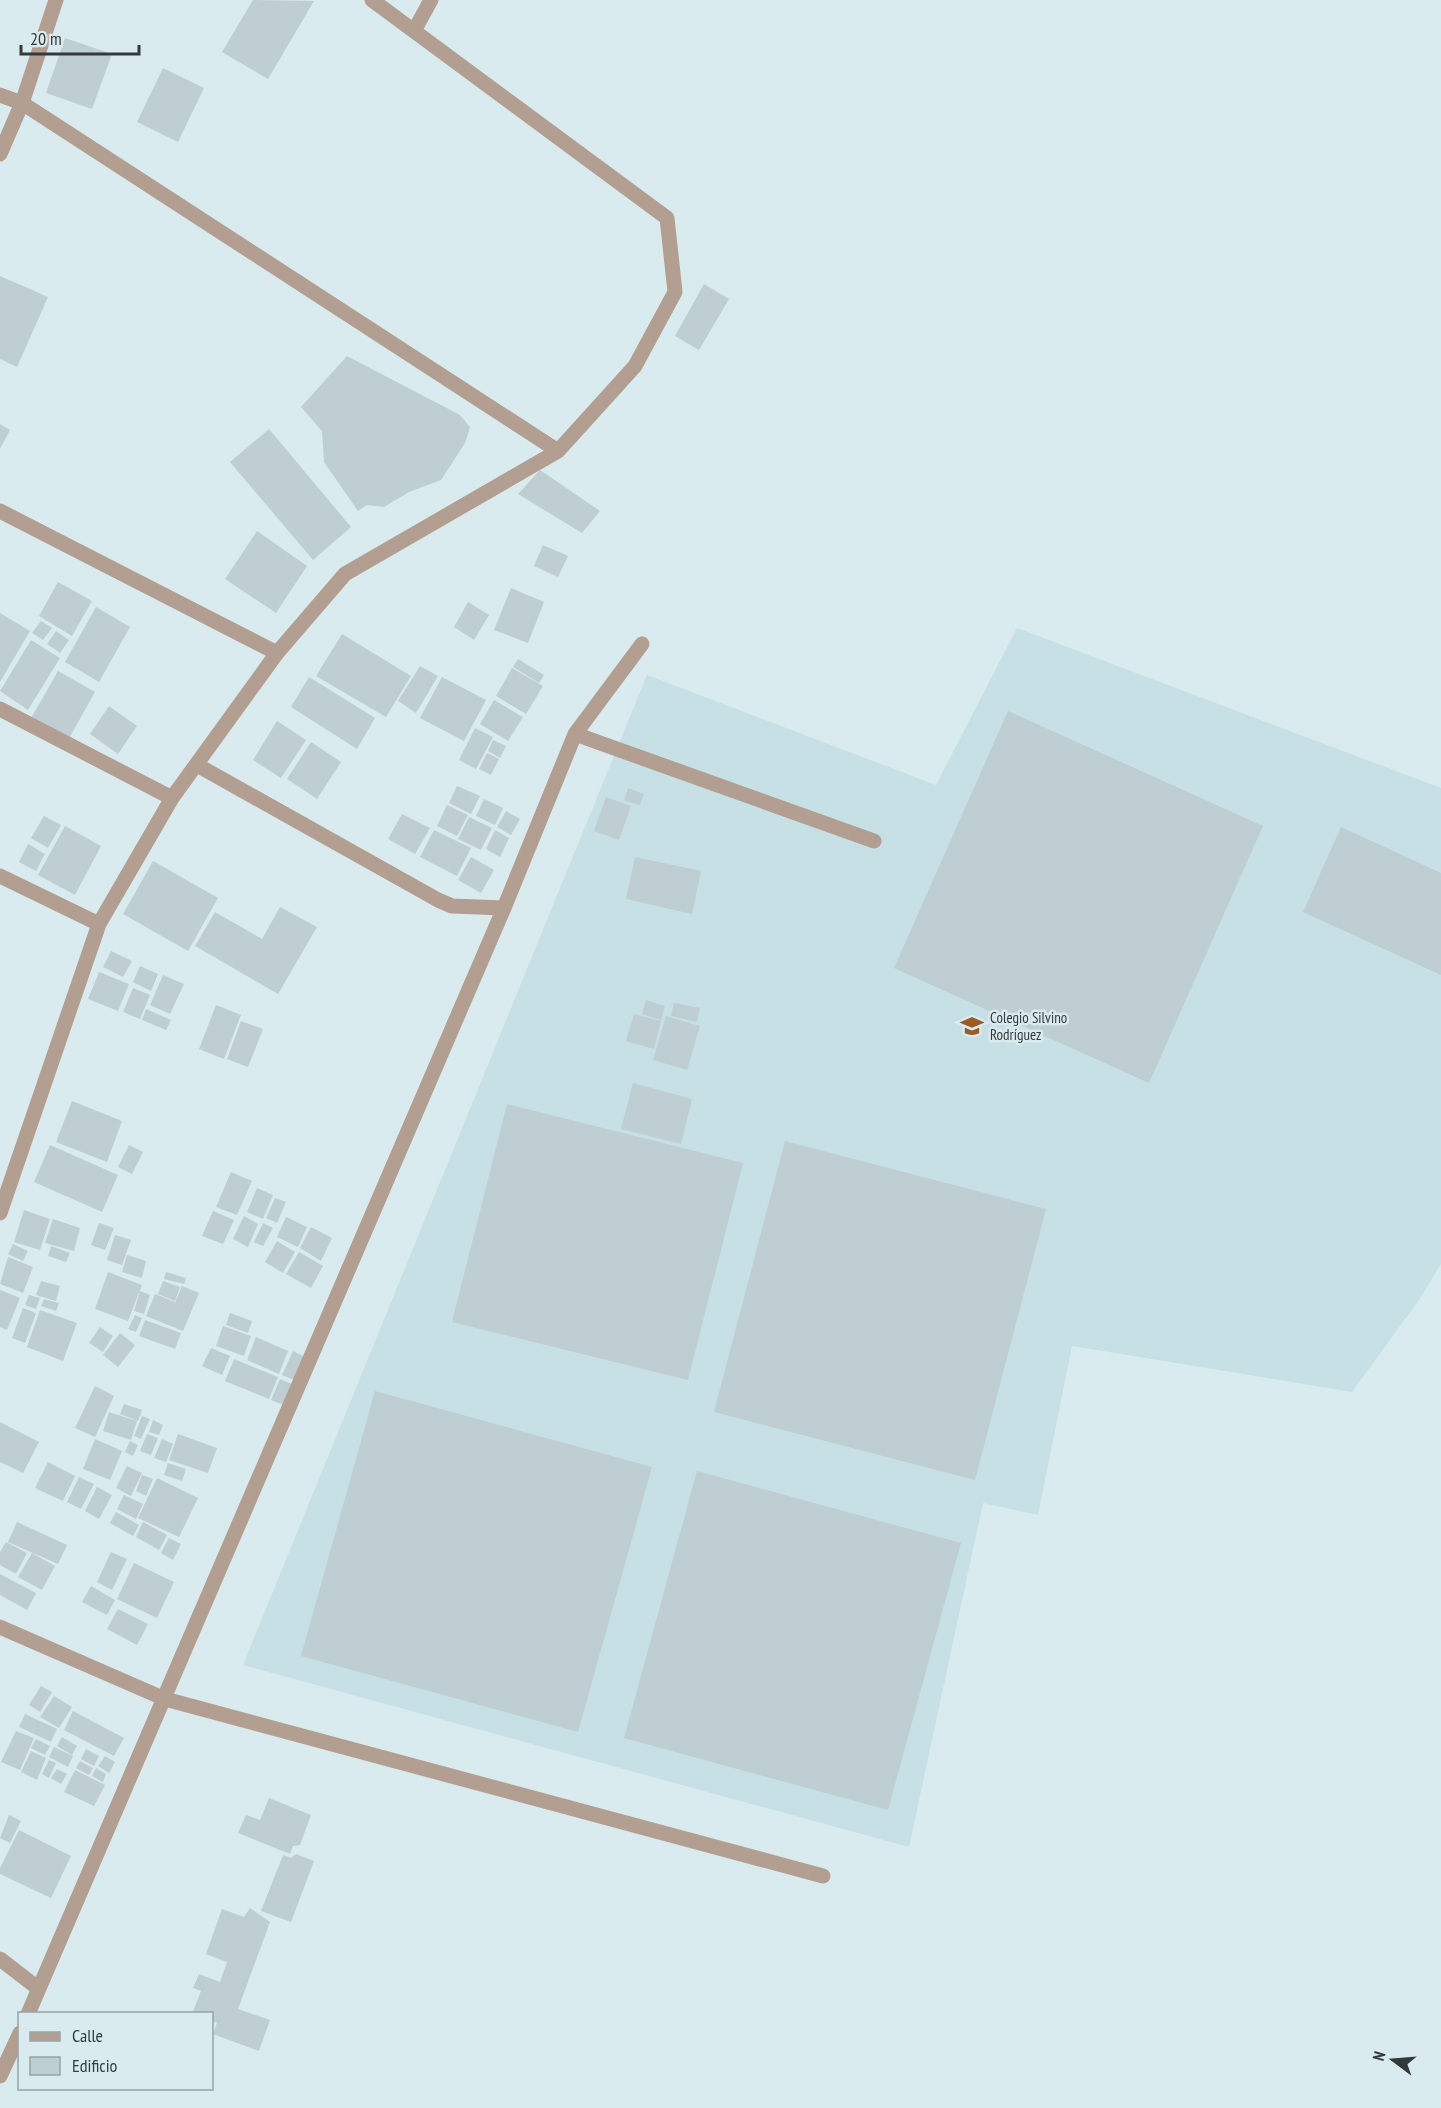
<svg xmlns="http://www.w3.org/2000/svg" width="1441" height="2108" viewBox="0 0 1441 2108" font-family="'PT Sans Narrow',sans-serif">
	<rect width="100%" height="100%" fill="#daebef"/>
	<path fill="#c6e0e6" d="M 1017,628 L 1441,788 L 1441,1264 L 1419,1300 L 1352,1392 L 1072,1346 L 1038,1515 L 983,1503 L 909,1847 L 243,1665 L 647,675 L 936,785 Z"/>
	<path fill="#beced2" d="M 253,0 L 314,1 L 268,79 L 222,52 Z
		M 65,38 L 112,54 L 92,109 L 46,93 Z
		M 163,68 L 204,88 L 178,142 L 137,122 Z
		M 0,276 L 48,297 L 17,367 L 0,359 Z
		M 704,284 L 729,299 L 699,350 L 675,336 Z
		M 347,356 L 460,415 L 470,427 L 465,443 L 441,480 L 409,492 L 384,507 L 367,505 L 358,511 L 324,462 L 322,431 L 301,407 Z
		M 0,424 L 10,430 L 0,449 Z
		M 269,429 L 351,527 L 313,560 L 230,462 Z
		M 540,470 L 600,511 L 582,533 L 518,494 Z
		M 257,531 L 307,566 L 276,613 L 225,579 Z
		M 543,545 L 568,556 L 558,577 L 534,566 Z
		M 58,582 L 92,601 L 72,636 L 39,616 Z
		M 511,588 L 544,602 L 528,643 L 494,630 Z
		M 468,602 L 489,615 L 474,640 L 454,627 Z
		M 96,607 L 130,627 L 99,682 L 65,662 Z
		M 0,613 L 30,631 L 0,682 Z
		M 41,621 L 52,628 L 43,640 L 32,633 Z
		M 56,631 L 69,640 L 60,653 L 47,644 Z
		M 342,634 L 411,676 L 386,717 L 316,676 Z
		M 31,640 L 60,658 L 28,710 L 0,691 Z
		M 518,659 L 544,675 L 539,683 L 513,667 Z
		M 420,666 L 438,676 L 416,713 L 398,701 Z
		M 512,668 L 543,686 L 526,714 L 496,696 Z
		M 58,671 L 95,692 L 67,742 L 30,720 Z
		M 309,677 L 375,718 L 357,749 L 291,707 Z
		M 442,677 L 486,700 L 464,741 L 420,718 Z
		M 494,700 L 523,717 L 508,741 L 480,724 Z
		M 109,706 L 137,726 L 118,754 L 90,734 Z
		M 1008,711 L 1263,826 L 1149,1083 L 894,968 Z
		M 277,721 L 306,740 L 281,778 L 253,760 Z
		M 475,728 L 493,737 L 476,769 L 459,760 Z
		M 493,740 L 506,746 L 500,758 L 488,751 Z
		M 311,742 L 341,762 L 317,799 L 287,779 Z
		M 487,753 L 499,759 L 491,775 L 479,769 Z
		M 457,786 L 480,796 L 471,814 L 449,803 Z
		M 628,788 L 644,794 L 640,805 L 624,801 Z
		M 606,797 L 631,806 L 619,840 L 594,831 Z
		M 484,799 L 503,808 L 495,825 L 476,816 Z
		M 447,805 L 468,815 L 457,836 L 437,826 Z
		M 506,811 L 520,819 L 511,835 L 497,827 Z
		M 402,814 L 430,828 L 415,854 L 388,839 Z
		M 44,816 L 61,825 L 48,848 L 31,838 Z
		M 469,817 L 492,828 L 481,850 L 458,839 Z
		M 65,826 L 101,846 L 75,895 L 38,875 Z
		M 1341,827 L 1441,873 L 1441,975 L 1303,912 Z
		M 434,830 L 471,848 L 457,876 L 420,857 Z
		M 495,830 L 509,838 L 500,857 L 486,849 Z
		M 28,844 L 45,854 L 36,871 L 19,862 Z
		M 471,857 L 494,870 L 481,893 L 458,880 Z
		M 635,857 L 701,871 L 692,914 L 626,899 Z
		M 153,861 L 218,898 L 188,951 L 123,914 Z
		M 280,907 L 317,927 L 278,994 L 195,946 L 215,912 L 262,939 Z
		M 111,951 L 132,961 L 123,977 L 103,967 Z
		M 140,966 L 158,974 L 151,991 L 133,982 Z
		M 99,972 L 129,984 L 118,1011 L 88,999 Z
		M 163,975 L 184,984 L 170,1014 L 150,1005 Z
		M 133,988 L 150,995 L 140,1019 L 123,1012 Z
		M 646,1000 L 665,1006 L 661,1020 L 642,1014 Z
		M 674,1003 L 700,1008 L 697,1022 L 671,1016 Z
		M 216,1005 L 241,1015 L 224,1059 L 199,1049 Z
		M 146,1009 L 171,1020 L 166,1030 L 142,1020 Z
		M 634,1014 L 661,1021 L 654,1049 L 626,1041 Z
		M 666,1016 L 700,1026 L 687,1070 L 653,1060 Z
		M 241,1021 L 263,1029 L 248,1067 L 227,1059 Z
		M 633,1083 L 692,1099 L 681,1144 L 621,1129 Z
		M 72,1101 L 122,1121 L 107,1162 L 56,1142 Z
		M 507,1104 L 743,1163 L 688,1380 L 452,1322 Z
		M 785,1141 L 1046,1209 L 975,1480 L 714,1412 Z
		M 50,1145 L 118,1175 L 102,1212 L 34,1182 Z
		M 129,1145 L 143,1152 L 132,1174 L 118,1167 Z
		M 231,1172 L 252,1181 L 237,1215 L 216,1207 Z
		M 257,1188 L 273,1195 L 263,1219 L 247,1212 Z
		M 275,1198 L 286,1202 L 277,1223 L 266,1218 Z
		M 24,1210 L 50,1219 L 40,1250 L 14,1242 Z
		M 213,1211 L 234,1220 L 223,1244 L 202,1236 Z
		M 244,1216 L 258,1224 L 248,1247 L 233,1239 Z
		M 286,1217 L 307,1227 L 298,1247 L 277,1237 Z
		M 53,1219 L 80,1228 L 74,1251 L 45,1243 Z
		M 99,1223 L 114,1228 L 105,1250 L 91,1245 Z
		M 263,1223 L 273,1228 L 263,1246 L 254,1242 Z
		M 311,1227 L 332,1238 L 321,1261 L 300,1248 Z
		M 115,1235 L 131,1240 L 122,1265 L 107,1260 Z
		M 277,1241 L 295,1252 L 283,1273 L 265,1262 Z
		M 13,1244 L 28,1251 L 23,1261 L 8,1254 Z
		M 51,1246 L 70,1253 L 66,1262 L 48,1256 Z
		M 299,1252 L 323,1266 L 311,1288 L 286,1274 Z
		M 127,1255 L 146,1261 L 142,1278 L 122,1272 Z
		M 8,1257 L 33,1267 L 23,1293 L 0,1284 Z
		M 108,1272 L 142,1285 L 128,1321 L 95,1309 Z
		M 166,1272 L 186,1278 L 184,1284 L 164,1279 Z
		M 41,1281 L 60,1286 L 56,1301 L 36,1295 Z
		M 163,1281 L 180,1287 L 175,1301 L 158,1294 Z
		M 182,1286 L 199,1293 L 183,1331 L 146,1316 L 155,1294 L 175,1302 L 174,1305 Z
		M 0,1290 L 20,1298 L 7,1330 L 0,1327 Z
		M 140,1291 L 150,1295 L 144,1314 L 134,1311 Z
		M 29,1295 L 40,1298 L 36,1309 L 25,1305 Z
		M 44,1299 L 59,1303 L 56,1311 L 41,1306 Z
		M 23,1308 L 36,1313 L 25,1343 L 12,1338 Z
		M 40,1310 L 77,1323 L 63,1361 L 27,1347 Z
		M 230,1313 L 252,1321 L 248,1333 L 226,1325 Z
		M 135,1315 L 142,1318 L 136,1332 L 128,1329 Z
		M 145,1320 L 181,1333 L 175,1349 L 139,1336 Z
		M 223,1326 L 251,1336 L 244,1356 L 216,1346 Z
		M 100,1327 L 113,1336 L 103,1352 L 89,1343 Z
		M 120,1333 L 135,1345 L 118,1367 L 103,1355 Z
		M 256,1337 L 288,1351 L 279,1374 L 247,1360 Z
		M 211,1348 L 230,1356 L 222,1375 L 202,1366 Z
		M 293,1351 L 309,1359 L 299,1382 L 282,1375 Z
		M 234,1359 L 278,1377 L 269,1399 L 225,1381 Z
		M 280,1379 L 297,1386 L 288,1407 L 271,1400 Z
		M 95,1386 L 114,1396 L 95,1437 L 75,1428 Z
		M 375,1391 L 652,1467 L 578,1732 L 301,1656 Z
		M 124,1404 L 142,1410 L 138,1421 L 120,1414 Z
		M 109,1412 L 137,1421 L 131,1440 L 103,1431 Z
		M 142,1416 L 150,1419 L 141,1439 L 134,1436 Z
		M 153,1420 L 163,1425 L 159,1435 L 149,1432 Z
		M 0,1422 L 39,1442 L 23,1473 L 0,1462 Z
		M 147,1434 L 158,1438 L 151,1455 L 140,1451 Z
		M 178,1434 L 217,1448 L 208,1473 L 169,1460 Z
		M 95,1439 L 122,1451 L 110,1480 L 83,1469 Z
		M 162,1439 L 173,1444 L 166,1462 L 154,1458 Z
		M 130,1441 L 138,1445 L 133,1456 L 125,1452 Z
		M 48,1462 L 75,1476 L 63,1501 L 35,1488 Z
		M 168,1463 L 186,1469 L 182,1481 L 164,1475 Z
		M 127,1466 L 142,1473 L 131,1496 L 116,1488 Z
		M 697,1471 L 961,1543 L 888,1810 L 624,1738 Z
		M 142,1475 L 153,1479 L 146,1496 L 136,1491 Z
		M 79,1477 L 94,1484 L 81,1509 L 67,1502 Z
		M 157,1478 L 198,1498 L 179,1537 L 138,1518 Z
		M 97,1487 L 112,1495 L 99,1519 L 85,1511 Z
		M 124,1495 L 143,1504 L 136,1519 L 117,1509 Z
		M 116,1512 L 139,1525 L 133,1536 L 110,1523 Z
		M 17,1522 L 67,1545 L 58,1564 L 8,1542 Z
		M 143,1522 L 167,1535 L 159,1550 L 136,1537 Z
		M 169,1538 L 181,1544 L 173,1560 L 161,1553 Z
		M 6,1542 L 27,1553 L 16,1574 L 0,1565 L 0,1552 Z
		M 111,1552 L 127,1559 L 112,1590 L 97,1582 Z
		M 32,1553 L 55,1566 L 42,1590 L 18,1577 Z
		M 134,1563 L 174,1582 L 157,1618 L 117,1599 Z
		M 0,1574 L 36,1593 L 27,1610 L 0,1595 Z
		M 91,1586 L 115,1600 L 107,1615 L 82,1602 Z
		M 118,1609 L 148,1624 L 137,1645 L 107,1629 Z
		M 41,1686 L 52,1692 L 40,1712 L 29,1705 Z
		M 54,1696 L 72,1707 L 59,1728 L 40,1717 Z
		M 73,1711 L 124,1738 L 114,1756 L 64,1730 Z
		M 25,1714 L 57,1729 L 51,1742 L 19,1727 Z
		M 16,1731 L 34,1738 L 20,1770 L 1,1762 Z
		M 62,1737 L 77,1746 L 72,1755 L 57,1746 Z
		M 36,1739 L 50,1746 L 45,1755 L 31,1748 Z
		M 54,1747 L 73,1756 L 68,1767 L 49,1757 Z
		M 86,1749 L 99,1756 L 94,1766 L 81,1759 Z
		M 31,1751 L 46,1758 L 37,1780 L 21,1772 Z
		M 105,1756 L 115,1762 L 109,1773 L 98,1766 Z
		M 49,1760 L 56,1763 L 49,1778 L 42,1774 Z
		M 80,1761 L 93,1768 L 89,1775 L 76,1768 Z
		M 96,1768 L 106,1774 L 103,1782 L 92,1776 Z
		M 57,1769 L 67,1774 L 61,1784 L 51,1778 Z
		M 75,1770 L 105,1785 L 94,1806 L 64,1792 Z
		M 269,1798 L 311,1815 L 300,1845 L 293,1846 L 290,1854 L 238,1833 L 246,1815 L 260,1820 Z
		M 9,1815 L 21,1821 L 10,1843 L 0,1838 Z
		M 19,1830 L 71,1856 L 51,1898 L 0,1874 L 0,1868 Z
		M 296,1854 L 314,1861 L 291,1922 L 261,1911 L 283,1855 L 291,1858 Z
		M 250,1908 L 270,1922 L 238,2009 L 270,2020 L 259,2051 L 213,2034 L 217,2023 L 212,2021 L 212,2014 L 192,2014 L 201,1991 L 193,1988 L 199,1974 L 220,1982 L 227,1962 L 206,1954 L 222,1909 L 244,1917 Z"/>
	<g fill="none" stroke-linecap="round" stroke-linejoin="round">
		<path stroke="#b39f91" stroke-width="15" d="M 414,31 L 431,0
			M 0,95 L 22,103 L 558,451
			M 0,154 L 22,103 L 56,0
			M 0,511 L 277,653
			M 0,709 L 172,798
			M 575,734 L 874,841
			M 197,765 L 438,900 L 452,906 L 504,908
			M 0,876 L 99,924
			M 0,1213 L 99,924 L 172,798 L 277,653 L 345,574 L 558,451 L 635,366 L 675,292 L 667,218 L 372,0
			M 0,1627 L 165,1699 L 823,1876
			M 0,1959 L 39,1989
			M 28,2014 L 504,908 L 575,734 L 642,644
			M 0,2076 L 20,2033"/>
	</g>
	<defs>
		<g id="school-bare" transform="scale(1.8)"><path d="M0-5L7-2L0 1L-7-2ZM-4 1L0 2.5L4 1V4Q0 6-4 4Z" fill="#9b5a26" stroke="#daebef" stroke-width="2.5" paint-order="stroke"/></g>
	</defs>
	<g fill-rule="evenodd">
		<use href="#school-bare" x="972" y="1026"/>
	</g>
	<g text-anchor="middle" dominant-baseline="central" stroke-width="5" stroke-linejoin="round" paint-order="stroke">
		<g font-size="15" fill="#343a3c" stroke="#daebef" text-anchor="start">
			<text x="990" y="1017">Colegio Silvino<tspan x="990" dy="17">Rodríguez</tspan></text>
		</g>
	</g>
	<rect x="18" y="2012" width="195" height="78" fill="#daebef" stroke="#98a4a7" stroke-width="1.5"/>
	<rect x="30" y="2032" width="30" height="9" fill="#b39f91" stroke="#98a4a7" stroke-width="1.5"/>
	<text x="72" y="2042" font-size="18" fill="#343a3c">Calle</text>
	<rect x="30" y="2057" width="30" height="18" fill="#beced2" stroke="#98a4a7" stroke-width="1.5"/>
	<text x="72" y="2072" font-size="18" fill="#343a3c">Edificio</text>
	<g transform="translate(1393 2060) rotate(286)" stroke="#daebef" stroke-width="4.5" paint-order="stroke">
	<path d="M0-4.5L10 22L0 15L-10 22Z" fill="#343a3c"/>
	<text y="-9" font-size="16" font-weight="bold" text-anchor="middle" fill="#343a3c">N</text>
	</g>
	<path d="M21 45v9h118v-9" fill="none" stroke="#343a3c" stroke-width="3"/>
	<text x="30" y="45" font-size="18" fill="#343a3c" stroke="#daebef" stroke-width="4.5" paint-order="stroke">20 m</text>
</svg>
